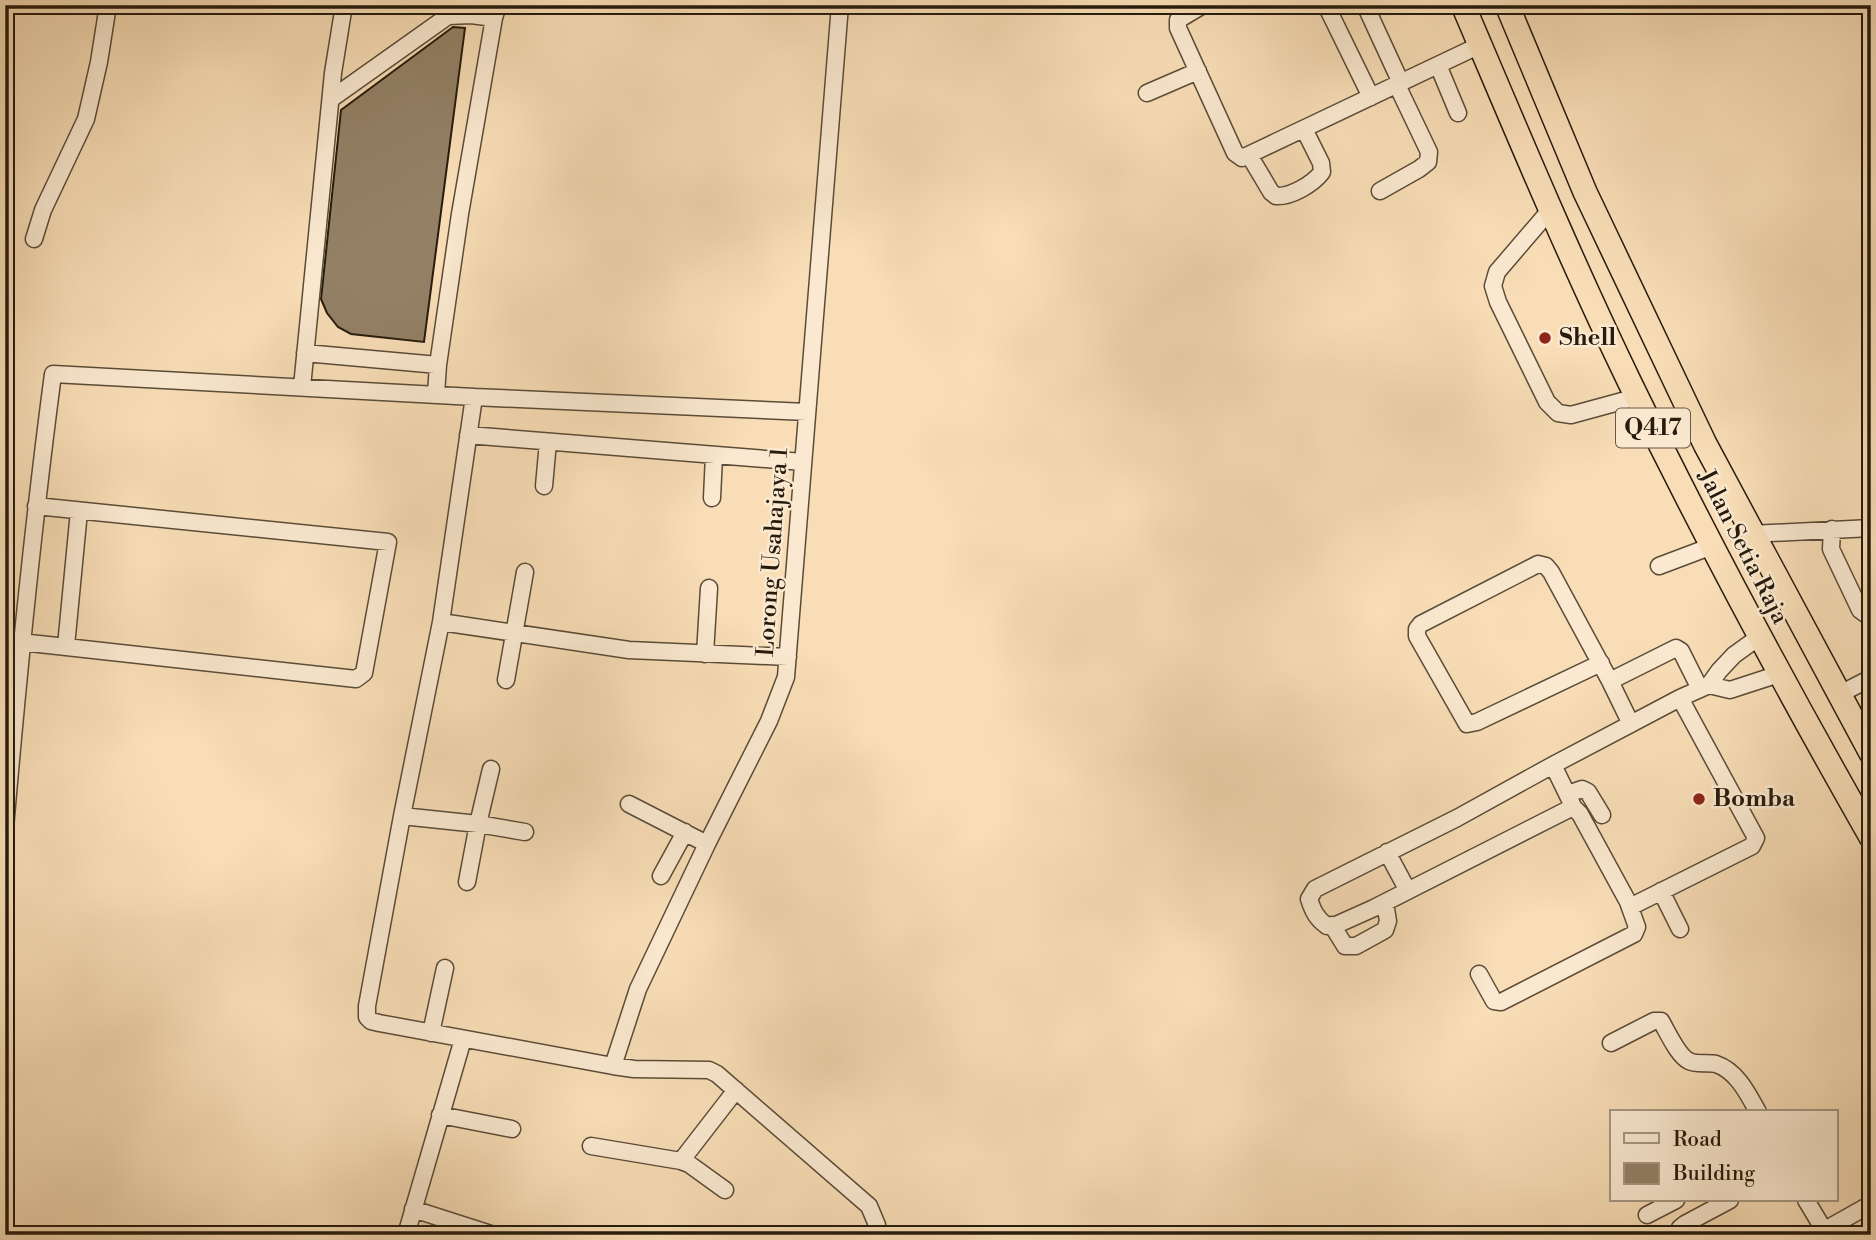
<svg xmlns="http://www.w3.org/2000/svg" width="1876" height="1240" viewBox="0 0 1876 1240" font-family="'Libre Bodoni',serif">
	<rect width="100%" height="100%" fill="#f8ddb6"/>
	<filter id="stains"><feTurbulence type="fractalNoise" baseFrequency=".00286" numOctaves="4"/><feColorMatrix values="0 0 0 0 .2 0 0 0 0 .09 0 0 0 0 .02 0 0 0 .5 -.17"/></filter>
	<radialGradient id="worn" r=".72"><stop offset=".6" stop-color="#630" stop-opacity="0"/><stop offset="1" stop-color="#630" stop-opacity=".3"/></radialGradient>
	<path fill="#938065" stroke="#261b0d" stroke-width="2" d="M 453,27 L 465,28 L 424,342 L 351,334 L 338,327 L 327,313 L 321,299 L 341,110 Z"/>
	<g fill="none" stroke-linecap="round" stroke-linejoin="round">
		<g stroke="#5a4c37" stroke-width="19">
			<path id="minor" d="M 1203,5 L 1178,20 L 1178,28 L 1235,153 L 1242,158 L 1480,45
				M 1326,5 L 1371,97
				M 1365,5 L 1401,83
				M 1438,65 L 1458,113
				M 1147,93 L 1198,71
				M 331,99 L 448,16 L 471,15 L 494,18
				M 1249,155 L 1271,192 L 1276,196 C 1291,197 1313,184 1322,172 L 1321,163 L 1304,129
				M 1380,191 L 1419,169 L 1428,162 L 1429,152 L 1397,85
				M 1551,209 L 1497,272 L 1493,286 L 1498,302 L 1547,402 L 1558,413 L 1571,415 L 1637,397
				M 34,239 L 43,210 L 86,119 L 99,62 L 108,5
				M 305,353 L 438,365
				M 302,387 L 333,73 L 344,5
				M 436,394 L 438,365 L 460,214 L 494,18 L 498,5
				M 474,397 L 441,622 L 402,816 L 367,1006 L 367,1017 L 371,1021 L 379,1023 L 613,1066 L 634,1069 L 709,1070 L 717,1074 L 869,1206 L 877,1225 L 876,1235
				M 468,435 L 803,462
				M 544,486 L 548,442
				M 712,498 L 714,455
				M 1832,529 L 1831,549 L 1860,610 L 1871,618
				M 1752,534 L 1871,528
				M 1659,566 L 1712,546
				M 441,622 L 629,650 L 788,657
				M 21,642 L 356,679 L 364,673 L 388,542 L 36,506
				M 66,646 L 79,511
				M 705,654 L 709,588
				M 1601,663 L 1477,722 L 1467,724 L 1417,636 L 1417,629 L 1421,624 L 1538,564 L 1546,566 L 1551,572 L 1610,681 L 1631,724
				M 506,680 L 525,572
				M 1610,681 L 1676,648 L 1681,651 L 1700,689
				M 1709,685 L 1730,690 L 1779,674
				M 1838,695 L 1871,678
				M 1553,765 L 1572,804
				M 1568,794 L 1582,789 L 1588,792 L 1602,815
				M 629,804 L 707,844
				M 402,816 L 478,824 L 525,832
				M 5,828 C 18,676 33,525 53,374 L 474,397 L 807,412
				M 1387,852 L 1408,891
				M 661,876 L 685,832
				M 467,882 L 478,824 L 491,769
				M 1661,891 L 1680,929
				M 1630,907 L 1752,846 L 1756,838 L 1680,698
				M 1332,925 L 1345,946 L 1356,946 L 1385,930 L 1388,921 L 1385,903
				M 1479,974 L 1494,1001 L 1501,1002 L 1634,934 L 1637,927 L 1628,902 L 1580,814 L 1575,809 L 1569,809 L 1374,908 L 1336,925 L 1327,926 C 1316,918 1313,911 1309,899 L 1315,889 L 1457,818 L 1553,765 L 1680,698 L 1709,685 L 1719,671 L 1734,655 L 1759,637
				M 431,1033 L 445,968
				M 1611,1043 L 1654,1021 L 1661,1021 C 1667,1031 1678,1056 1689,1061 C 1696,1065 1708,1062 1716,1064 C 1737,1071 1748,1094 1758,1112
				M 613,1066 L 638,989 L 707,844 L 769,721 L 786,677 L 840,5
				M 440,1115 L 512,1129
				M 591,1146 L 681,1161 L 689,1164 L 725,1190
				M 681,1161 L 736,1090
				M 1806,1200 L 1824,1230
				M 413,1209 L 494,1235
				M 1647,1215 L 1676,1200
				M 406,1235 L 463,1039
				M 1680,1235 L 1680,1228 L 1685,1224 L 1730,1200
				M 1816,1235 L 1871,1204"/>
		</g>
		<g stroke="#261b0d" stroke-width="26">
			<path id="highway" d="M 1463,5 C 1517,132 1570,259 1630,383 C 1705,537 1786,688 1871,837
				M 1507,5 L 1585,192 L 1705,444 L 1871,753"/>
		</g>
		<use href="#minor" stroke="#fae9d0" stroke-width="16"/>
		<use href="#highway" stroke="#f8ddb6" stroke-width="23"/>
	</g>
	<g fill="#8f2418" stroke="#fae9d0" stroke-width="2.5">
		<circle cx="1545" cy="338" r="7"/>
		<circle cx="1699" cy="799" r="7"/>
	</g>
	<g text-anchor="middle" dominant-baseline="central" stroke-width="5" stroke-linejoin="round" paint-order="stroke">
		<rect fill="#fae9d0" stroke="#665948" stroke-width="2" x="1616" y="408.5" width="74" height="39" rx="5"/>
		<g font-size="23" font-weight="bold" fill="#261b0d">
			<text x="1653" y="428">Q417</text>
		</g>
		<g font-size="24" font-weight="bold" fill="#261b0d" stroke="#fae9d0" text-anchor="start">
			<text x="1559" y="338">Shell</text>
			<text x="1713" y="799">Bomba</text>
		</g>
		<g font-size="24" fill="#261b0d" stroke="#fae9d0">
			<text transform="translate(1743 547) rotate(63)">Jalan Setia Raja</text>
			<text transform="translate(773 552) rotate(-86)">Lorong Usahajaya 1</text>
		</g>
	</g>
	<rect width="1876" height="1240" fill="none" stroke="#f8ddb6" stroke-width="28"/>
	<rect x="7" y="7" width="1862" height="1226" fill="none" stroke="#261b0d" stroke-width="3.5"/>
	<rect x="14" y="14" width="1848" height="1212" fill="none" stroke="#261b0d" stroke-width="2"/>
	<rect x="1610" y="1110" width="228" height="91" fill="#fae9d0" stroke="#a59782" stroke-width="2"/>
	<rect x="1624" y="1133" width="35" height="10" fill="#fae9d0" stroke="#a59782" stroke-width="2"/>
	<text x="1673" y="1146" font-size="21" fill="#261b0d">Road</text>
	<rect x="1624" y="1163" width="35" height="21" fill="#938065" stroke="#a59782" stroke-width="2"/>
	<text x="1673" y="1180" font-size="21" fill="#261b0d">Building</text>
	<rect width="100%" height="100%" filter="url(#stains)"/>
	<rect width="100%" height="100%" fill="url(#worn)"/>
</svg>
